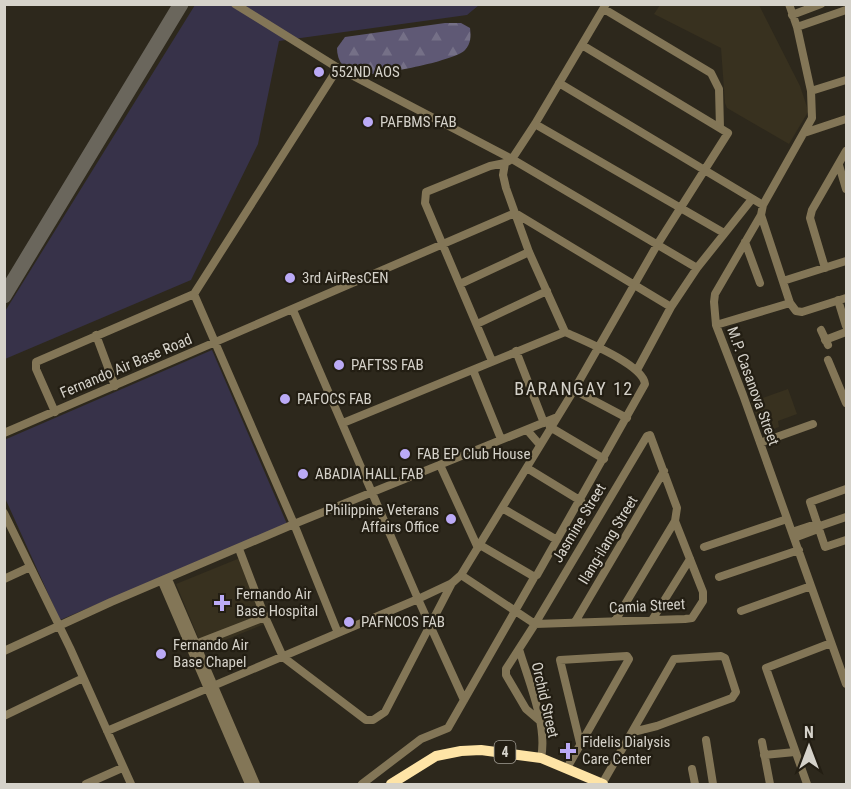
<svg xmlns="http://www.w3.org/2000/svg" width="851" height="789" viewBox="0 0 851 789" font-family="'Roboto Condensed',sans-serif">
	<defs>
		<pattern id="forest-firs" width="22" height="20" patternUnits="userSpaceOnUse" patternTransform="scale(1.5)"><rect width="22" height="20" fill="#5f5975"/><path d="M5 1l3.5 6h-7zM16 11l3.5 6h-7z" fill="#757087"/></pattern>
	</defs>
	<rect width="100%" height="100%" fill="#2d281c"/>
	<path fill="#38311f" d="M 660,5 L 759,5 L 800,86 L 807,107 L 808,112 L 789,144 L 727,108 L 725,103 L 721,48 L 654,14 Z
		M 788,389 L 797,414 L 778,421 L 779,427 L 763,433 L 751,402 Z
		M 240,558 L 267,623 L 203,649 L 176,584 Z"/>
	<path fill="#373249" d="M 195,5 L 479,5 L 467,15 L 279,41 L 258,144 L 191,280 L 5,359 L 4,313 Z
		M 212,350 L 287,524 L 60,620 L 5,498 L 4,440 Z"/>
	<path fill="url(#forest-firs)" d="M 445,23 L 461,23 L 470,28 C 471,37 471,43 465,50 C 455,61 374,77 358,74 C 344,71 337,61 337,48 L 345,37 Z"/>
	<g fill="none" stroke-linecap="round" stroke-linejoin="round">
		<path stroke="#6a665c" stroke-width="15" d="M 4,296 L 181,4"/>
		<path stroke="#837657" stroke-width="8" d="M 235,4 L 338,68 L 512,159 L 697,268
			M 789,4 L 797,27 L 811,91 L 812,118 L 763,205 L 761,215 L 715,294 L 714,302 L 716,325 L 743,395 L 846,684
			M 604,9 L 711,73 L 719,89 L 720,128
			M 792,15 L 821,4
			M 797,27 L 846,10
			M 559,83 L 763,205
			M 811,91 L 846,80
			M 535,124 L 724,233
			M 804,133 L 846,119
			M 839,165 L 846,189
			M 761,215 L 790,303 L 796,311 L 802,312 L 846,298
			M 745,242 L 760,283
			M 825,268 L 810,218 L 812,210 L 846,151
			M 783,281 L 846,261
			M 460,284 L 529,252
			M 838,300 L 846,326
			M 293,310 L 418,599 L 464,700
			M 477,324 L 547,291
			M 716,325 L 790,303
			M 821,330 L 828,345
			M 565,332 L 529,252 L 506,188 L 503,175 L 505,163 L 512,159 L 535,124 L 606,4
			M 96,335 L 115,386
			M 825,340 L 846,332
			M 516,351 L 544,423
			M 828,360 L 846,403
			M 492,361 L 425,203 L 426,192 L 490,166 L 505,163
			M 473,370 L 501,439
			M 637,370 L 671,307 L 697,268 L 752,199
			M 574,390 L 627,418
			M 55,412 L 36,369 L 36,362 L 194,294 L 338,68
			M 343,423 L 565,332 C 582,340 643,364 645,384 L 537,575 L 533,576 L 480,545
			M 550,427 L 604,459
			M 527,430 L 540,445
			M 4,433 L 515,213 L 671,307
			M 760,443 L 813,424
			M 440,465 L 478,548
			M 527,468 L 581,501
			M 846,489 L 810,502 L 825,547 L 846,540
			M 502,508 L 557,540
			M 4,513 L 70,648 L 131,784
			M 817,527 L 846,517
			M 792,532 L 816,524
			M 794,538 L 818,529
			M 704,547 L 787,519
			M 239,549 L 265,617 L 283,657 L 366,720 L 373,720 L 385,712 L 452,583
			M 461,575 L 535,624
			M 719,577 L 799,550
			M 4,579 L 30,567
			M 168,579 L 256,784
			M 162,582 L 249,784
			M 741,611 L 811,586
			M 652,620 L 690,559
			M 575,622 L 664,471
			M 535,624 L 685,619 L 692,618 L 703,601 L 703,592 L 675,521
			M 338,633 L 294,524 L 555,418
			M 193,645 L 265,617
			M 519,649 C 528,680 548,725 541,758
			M 4,651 L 111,602 L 294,524 L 194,294
			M 4,716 L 83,678
			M 540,721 L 526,709 L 506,675 L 506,669 L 535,624 L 647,436 L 650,435 L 677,508 L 675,521 L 615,621
			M 107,731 L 418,599 L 452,583 L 461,575 L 574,390 L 657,245 L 728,133 L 582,45
			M 706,740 L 713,784
			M 762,742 L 770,784
			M 764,755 L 795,752
			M 567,768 L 629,659 L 627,656 L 560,660 L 580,743
			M 692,769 L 695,784
			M 86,784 L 122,768
			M 362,784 L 421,739 L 448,728 L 535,576
			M 602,784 L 674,659 L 721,656 L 725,658 L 736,692 L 732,698 L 657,726 L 633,732
			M 807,784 L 766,668 L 831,643"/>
		<path stroke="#fee4a6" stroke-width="10" d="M 391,784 L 436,756 L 461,751 L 481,750 L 541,758 L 603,784"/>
	</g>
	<g fill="#bbaaf6" stroke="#231e13" stroke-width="2">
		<circle cx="319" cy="72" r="6"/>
		<circle cx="368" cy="122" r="6"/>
		<circle cx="290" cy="278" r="6"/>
		<circle cx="339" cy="365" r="6"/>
		<circle cx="285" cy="399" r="6"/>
		<circle cx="405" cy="454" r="6"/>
		<circle cx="303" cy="474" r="6"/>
		<circle cx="451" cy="519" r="6"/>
		<path d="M219 594h6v6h6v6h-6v6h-6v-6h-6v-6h6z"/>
		<circle cx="349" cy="622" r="6"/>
		<circle cx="161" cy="654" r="6"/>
		<path d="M565 742h6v6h6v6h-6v6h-6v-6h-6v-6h6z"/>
	</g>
	<g text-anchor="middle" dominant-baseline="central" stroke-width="4.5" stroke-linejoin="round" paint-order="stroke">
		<rect fill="#231e13" stroke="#a09c93" stroke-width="1.5" x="494.5" y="741" width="21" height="22" rx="4.5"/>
		<g font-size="14" font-weight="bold" fill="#d5d2ca">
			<text x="505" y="752">4</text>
		</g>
		<g font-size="15" fill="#d5d2ca" stroke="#231e13" text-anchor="start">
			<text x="331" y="72">552ND AOS</text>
			<text x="380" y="122">PAFBMS FAB</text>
			<text x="302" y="278">3rd AirResCEN</text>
			<text x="351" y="365">PAFTSS FAB</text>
			<text x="297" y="399">PAFOCS FAB</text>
			<text x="417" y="454">FAB EP Club House</text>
			<text x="315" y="474">ABADIA HALL FAB</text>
			<text x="439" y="510" text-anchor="end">Philippine Veterans<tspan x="439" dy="17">Affairs Office</tspan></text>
			<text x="236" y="594">Fernando Air<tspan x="236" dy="17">Base Hospital</tspan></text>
			<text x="361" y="622">PAFNCOS FAB</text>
			<text x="173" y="645">Fernando Air<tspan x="173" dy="17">Base Chapel</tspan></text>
			<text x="582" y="742">Fidelis Dialysis<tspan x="582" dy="17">Care Center</tspan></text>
		</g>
		<g font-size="15" fill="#d5d2ca" stroke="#231e13">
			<text transform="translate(126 366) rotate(-23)">Fernando Air Base Road</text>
			<text transform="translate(753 386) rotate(70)">M.P. Casanova Street</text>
			<text transform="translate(579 523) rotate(-59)">Jasmine Street</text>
			<text transform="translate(608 540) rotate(-59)">Ilang-ilang Street</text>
			<text transform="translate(647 606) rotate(-3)">Camia Street</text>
			<text transform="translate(545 700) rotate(77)">Orchid Street</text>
		</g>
		<g font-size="18" letter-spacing="1.5" fill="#d5d2ca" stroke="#231e13">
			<text x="574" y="388">BARANGAY 12</text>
		</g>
	</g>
	<rect width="851" height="789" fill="none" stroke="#d5d2ca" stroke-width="12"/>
	<g transform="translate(809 747)" stroke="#231e13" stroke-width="4.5" paint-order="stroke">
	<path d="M0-4.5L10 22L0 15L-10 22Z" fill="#d5d2ca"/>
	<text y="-9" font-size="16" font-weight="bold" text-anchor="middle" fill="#d5d2ca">N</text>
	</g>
</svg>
